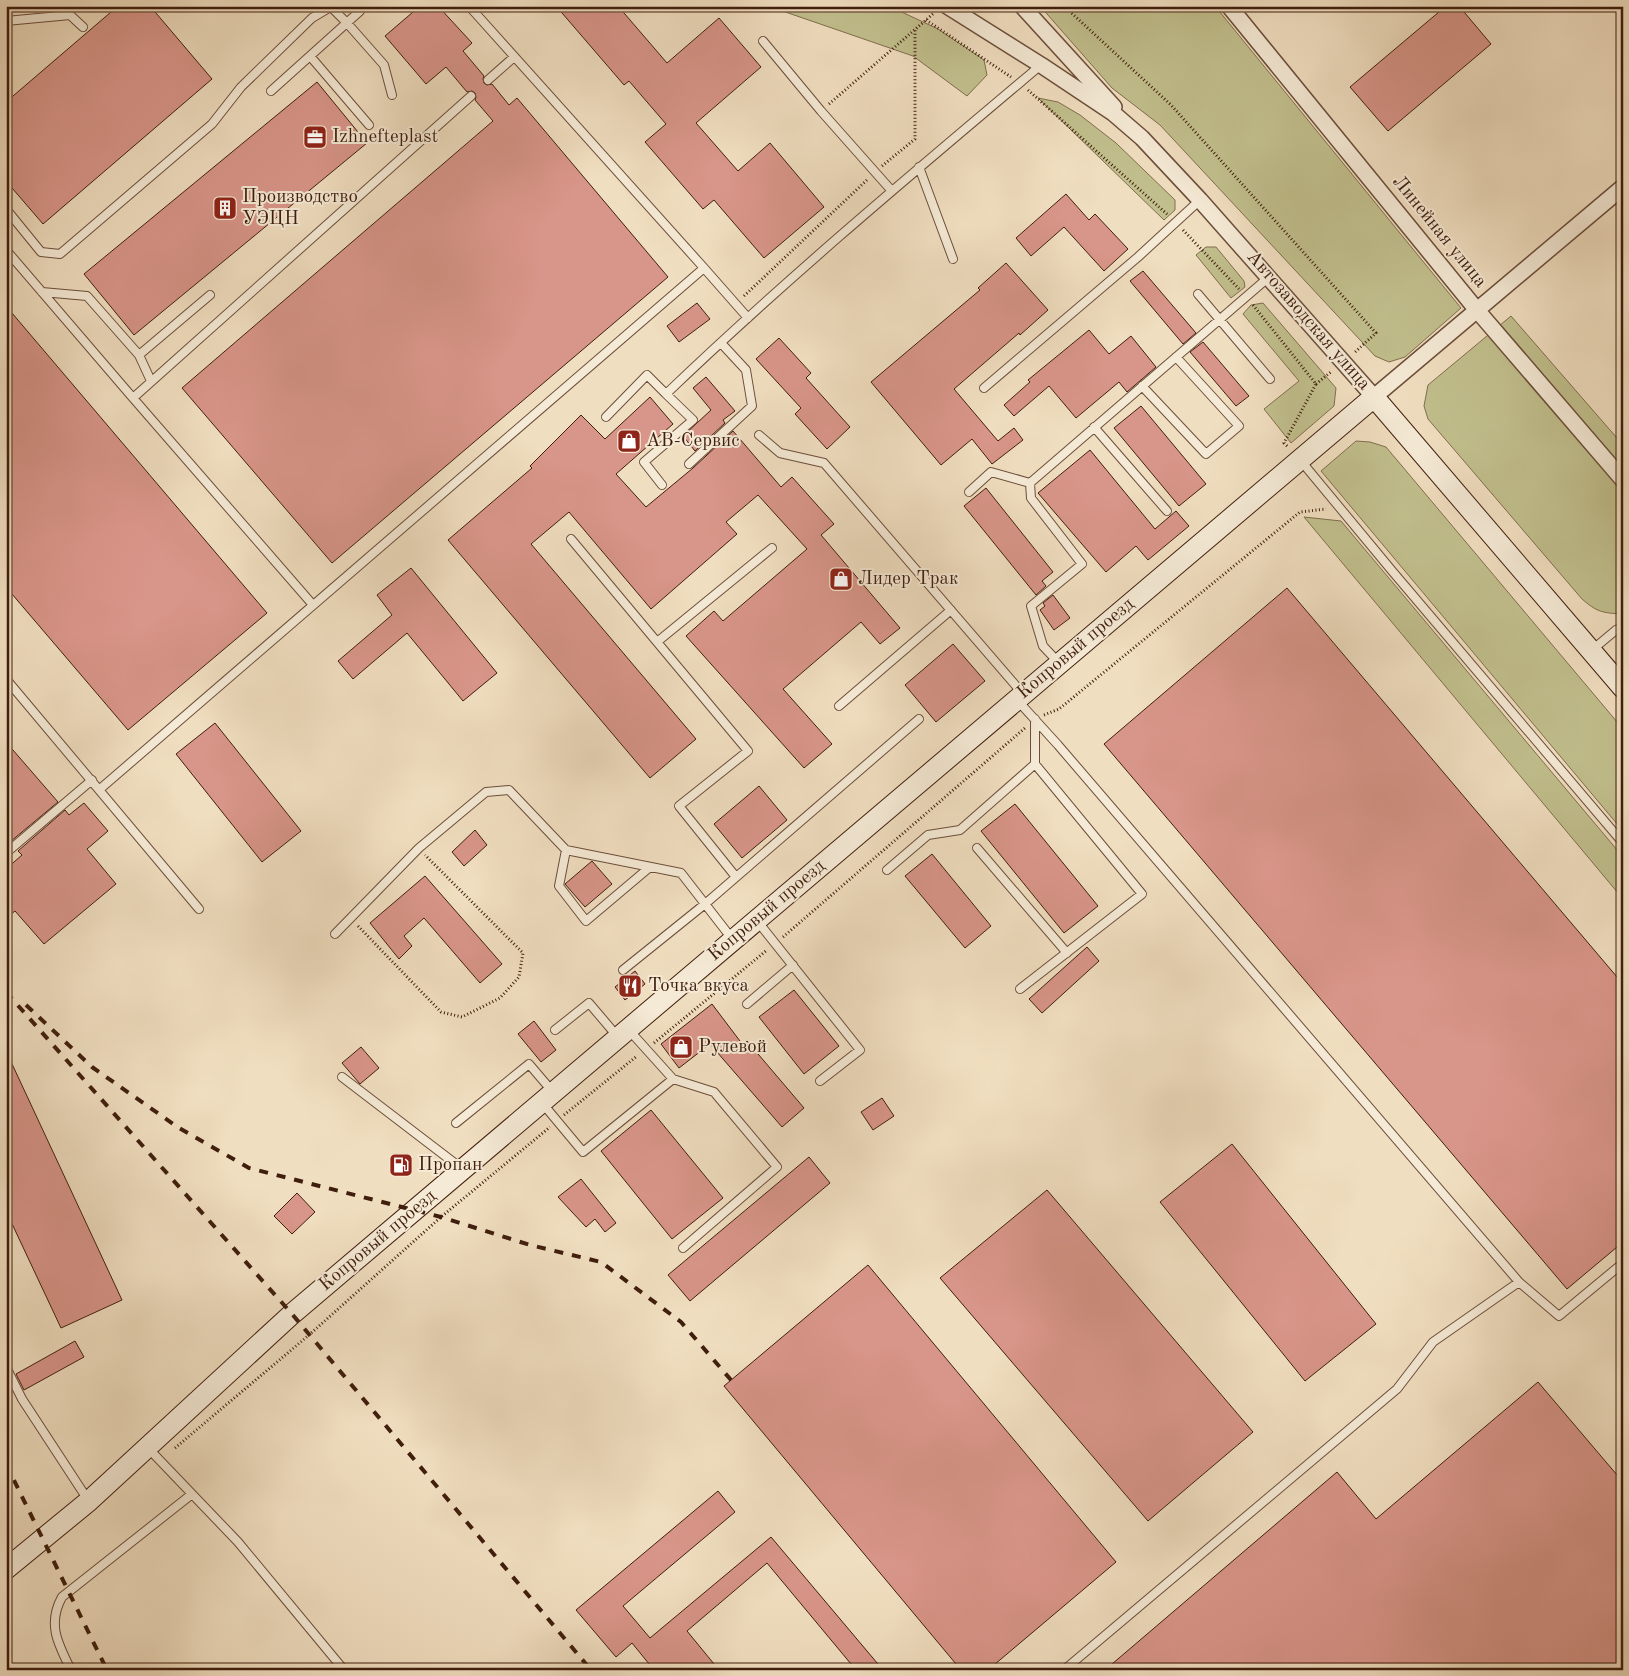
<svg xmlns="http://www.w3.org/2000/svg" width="1629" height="1676" viewBox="0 0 1629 1676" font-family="'Old Standard TT',serif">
	<rect width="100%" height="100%" fill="#f0dec0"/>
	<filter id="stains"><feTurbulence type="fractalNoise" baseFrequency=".004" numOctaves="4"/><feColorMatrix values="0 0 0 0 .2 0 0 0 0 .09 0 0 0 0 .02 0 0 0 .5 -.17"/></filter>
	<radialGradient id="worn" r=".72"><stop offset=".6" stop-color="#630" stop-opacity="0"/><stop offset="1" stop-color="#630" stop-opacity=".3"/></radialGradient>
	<path fill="#c1bf8d" stroke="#806e4d" d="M 768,6 L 889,6 L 938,29 L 984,60 L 987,75 L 967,96 L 913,56 Z
		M 1040,6 L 1215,6 L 1461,308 L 1405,357 L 1389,362 L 1375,356 L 1160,125 L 1112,88 Z
		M 1038,98 L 1058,102 L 1080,115 L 1116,143 L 1175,200 L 1175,210 L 1164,220 Z
		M 1206,247 L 1216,247 L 1244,281 L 1245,287 L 1231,298 L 1196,255 Z
		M 1263,303 L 1336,388 L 1334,406 L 1291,443 L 1264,409 L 1299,381 L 1243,314 L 1251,305 Z
		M 1511,316 L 1623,445 L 1623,614 C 1602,613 1597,612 1582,599 L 1428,419 L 1424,406 L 1428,385 Z
		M 1356,441 L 1370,442 L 1386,447 L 1623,729 L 1623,831 L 1321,471 Z
		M 1304,517 L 1341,521 L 1623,857 L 1623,899 Z"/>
	<path fill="#d89589" stroke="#401e0d" d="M 118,6 L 150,6 L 212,79 L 43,224 L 6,181 L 6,102 Z
		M 420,6 L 438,6 L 472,43 L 463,51 L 484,76 L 483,79 L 484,83 L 487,85 L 492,84 L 509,105 L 517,98 L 668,277 L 332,563 L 182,388 L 493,121 L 475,100 L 476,97 L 475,93 L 472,91 L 467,92 L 446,67 L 426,84 L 385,36 Z
		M 556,6 L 618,6 L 667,63 L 719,18 L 761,67 L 696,123 L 738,171 L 770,143 L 824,207 L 764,258 L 714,200 L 703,209 L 645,142 L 666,124 L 629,81 L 624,85 Z
		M 1446,6 L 1459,6 L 1491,44 L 1388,131 L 1350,87 Z
		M 317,82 L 367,143 L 134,335 L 84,274 Z
		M 1066,194 L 1089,220 L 1095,214 L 1128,249 L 1104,271 L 1064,227 L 1031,256 L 1016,238 Z
		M 1006,263 L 1048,310 L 1020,335 L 1019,333 L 954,389 L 998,441 L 1014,428 L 1023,440 L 992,464 L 972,439 L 941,465 L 871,382 L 980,290 L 978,288 Z
		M 1143,271 L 1196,333 L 1183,344 L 1130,281 Z
		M 697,303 L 710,319 L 679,342 L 667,326 Z
		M 6,306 L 267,613 L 128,730 L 6,587 Z
		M 1089,330 L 1109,354 L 1131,336 L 1156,367 L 1127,392 L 1119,382 L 1076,418 L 1049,386 L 1014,416 L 1004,405 L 1030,382 L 1028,380 Z
		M 779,338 L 811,373 L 806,378 L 850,427 L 827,449 L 795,414 L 801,408 L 756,359 Z
		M 1203,342 L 1249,396 L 1236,406 L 1190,352 Z
		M 706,377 L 735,411 L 723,420 L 725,423 L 695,451 L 683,436 L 711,410 L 693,388 Z
		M 650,397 L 673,424 L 616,474 L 646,507 L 693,468 L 733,431 L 781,487 L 792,477 L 834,524 L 821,535 L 900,628 L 880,644 L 861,622 L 783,689 L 832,744 L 804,768 L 686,636 L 714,611 L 723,621 L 807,549 L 758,495 L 726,522 L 737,534 L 651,609 L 569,512 L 531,544 L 696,739 L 650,778 L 448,540 L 532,468 L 530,466 L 581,415 L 605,439 Z
		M 1141,406 L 1206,484 L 1179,506 L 1114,428 Z
		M 1090,450 L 1155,529 L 1176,511 L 1189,526 L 1148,560 L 1136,546 L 1106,572 L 1038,493 Z
		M 986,488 L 1053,572 L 1042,581 L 1046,586 L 1036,595 L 964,506 Z
		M 411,568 L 497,673 L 463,701 L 407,633 L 353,679 L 338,661 L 392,615 L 377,595 Z
		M 1287,588 L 1623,984 L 1623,1242 L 1567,1289 L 1104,744 Z
		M 1053,595 L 1070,618 L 1054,630 L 1040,610 L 1045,606 L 1043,603 Z
		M 953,644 L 985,681 L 936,722 L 905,685 Z
		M 215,723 L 301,831 L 262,862 L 176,754 Z
		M 6,742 L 58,802 L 10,842 L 6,837 Z
		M 759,786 L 787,820 L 742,858 L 714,824 Z
		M 84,803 L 108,831 L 87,849 L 116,884 L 44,944 L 15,911 L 6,918 L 6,869 L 22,855 L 18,851 L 65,810 L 69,815 Z
		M 1015,804 L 1098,906 L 1064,933 L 981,831 Z
		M 475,830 L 487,845 L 464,866 L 452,852 Z
		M 932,854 L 991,926 L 965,948 L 905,876 Z
		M 592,861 L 612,884 L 585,907 L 565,884 Z
		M 425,876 L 502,964 L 480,983 L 424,918 L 404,936 L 412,946 L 399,959 L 370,923 Z
		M 1087,947 L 1099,961 L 1042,1013 L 1029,999 Z
		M 635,971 L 645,984 L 625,1000 L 615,987 Z
		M 794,990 L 839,1046 L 804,1074 L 759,1017 Z
		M 712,1004 L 743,1045 L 747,1041 L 804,1108 L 782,1127 L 710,1044 L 679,1068 L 661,1044 Z
		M 534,1021 L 556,1050 L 541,1062 L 518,1034 Z
		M 361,1047 L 379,1068 L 360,1084 L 342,1063 Z
		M 6,1051 L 122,1300 L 61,1328 L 6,1211 Z
		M 882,1098 L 894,1116 L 873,1130 L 861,1112 Z
		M 651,1110 L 723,1198 L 672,1239 L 601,1151 Z
		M 1232,1144 L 1376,1324 L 1305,1381 L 1160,1202 Z
		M 809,1157 L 830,1183 L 690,1301 L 668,1275 Z
		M 581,1179 L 616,1223 L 605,1232 L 595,1219 L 586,1227 L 558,1197 Z
		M 1047,1190 L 1253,1432 L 1148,1521 L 940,1278 Z
		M 297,1193 L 315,1212 L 292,1234 L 274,1216 Z
		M 868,1265 L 1116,1562 L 988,1670 L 961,1670 L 724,1386 Z
		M 75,1341 L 84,1357 L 24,1390 L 16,1374 Z
		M 1538,1382 L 1623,1482 L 1623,1670 L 1105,1670 L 1337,1472 L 1376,1519 Z
		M 718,1491 L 735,1512 L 623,1606 L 650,1638 L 771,1537 L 883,1670 L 856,1670 L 767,1563 L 687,1631 L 719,1670 L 654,1670 L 632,1643 L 616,1657 L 576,1610 Z"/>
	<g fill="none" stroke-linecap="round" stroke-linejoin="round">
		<g stroke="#6c4e3a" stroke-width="10">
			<path id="service" d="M 330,6 L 347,23 L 384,65 L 392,95
				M 469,6 L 704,268
				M 6,21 L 70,15 L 83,27
				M 763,41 L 821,111 L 891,190
				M 310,56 L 369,125
				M 488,80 L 514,57
				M 271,91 L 360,11 L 362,6
				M 919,167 L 953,259
				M 6,209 L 41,252 L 60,254 L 212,124 L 241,87 L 312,18 L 332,6
				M 6,250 L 133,398
				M 42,292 L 87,296 L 139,355 L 151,381
				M 1198,294 L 1270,379
				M 139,355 L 210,295
				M 1142,386 L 1206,454 L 1239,426 L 1176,357
				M 984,388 L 1138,257 L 1200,200
				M 606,417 L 647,375 L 666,394
				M 1094,427 L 1167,511
				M 759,435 L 780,453 L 824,463 L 1023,694
				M 1301,461 L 1393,572 L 1623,843
				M 689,464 L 752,406 L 746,370 L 721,343
				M 1030,483 L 1269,277
				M 1030,483 L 1031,498 L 1082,564 L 1031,606 L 1043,646 L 1059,663
				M 662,485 L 644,462 L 693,420 L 666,394 C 786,279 914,172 1041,65
				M 969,492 L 991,472 L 1030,483
				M 571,539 L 748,751 L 679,806 L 736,877
				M 313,605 L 133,398 L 471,96
				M 657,642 L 772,548
				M 1592,650 L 1616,630 L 1623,627
				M 6,679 L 199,909
				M 1018,701 L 1058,745 L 1519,1282
				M 839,706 L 951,610
				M 100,789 L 704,268 L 748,318
				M 977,848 L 1067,953
				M 566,850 L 559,886 L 586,921 L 650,867
				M 6,853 L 92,780
				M 887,870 L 928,835 L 960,830 L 1035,764 L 1035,719
				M 758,922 L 860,1050 L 820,1081
				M 335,934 L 419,848 L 486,792 L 509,790 L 566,850 L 681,873 L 733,940
				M 623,970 L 705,904 L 919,719
				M 1020,989 L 1142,894 L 1035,764
				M 747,1004 L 793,965
				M 628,1029 L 673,1079 L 714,1092 L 777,1167 L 683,1248
				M 555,1030 L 589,1003 L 617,1036
				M 342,1077 L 461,1168
				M 543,1104 L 583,1152 L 673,1079
				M 456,1123 L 529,1064 L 552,1091
				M 6,1367 L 22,1399 L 88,1500
				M 148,1448 L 238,1542 L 344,1670
				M 71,1670 C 58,1644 47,1624 62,1597 L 192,1494
				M 1064,1670 L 1397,1389 L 1433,1342 L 1519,1282 L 1559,1316 L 1623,1263"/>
		</g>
		<g stroke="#6c4e3a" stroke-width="18">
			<path id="minor" d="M 947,6 L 1041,65 L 1113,113 L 1142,138 L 1200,200 L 1374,397 L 1623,187
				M 1022,6 L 1114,107
				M 1229,6 L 1476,309 L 1623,480"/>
		</g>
		<g stroke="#401e0d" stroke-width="22">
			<path id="secondary" d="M 6,1569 L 89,1501 L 292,1314 L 1374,397 L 1623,688"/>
		</g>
		<path stroke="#401e0d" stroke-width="3" stroke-dasharray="1 2.5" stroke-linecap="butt" d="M 1064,6 L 1171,105 L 1376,333 L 1354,353
			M 926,20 L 1011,77
			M 1028,90 L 1168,215
			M 829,104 L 934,13
			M 882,166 L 915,139 L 915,30
			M 1183,230 L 1239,289
			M 744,296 L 868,179
			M 1253,305 L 1316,384 L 1284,443 L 1288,447
			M 1316,384 L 1332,371
			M 1044,715 L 1059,709 L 1300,512 L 1326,509
			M 358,926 L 441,1012 L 462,1017 L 500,998 L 519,977 L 523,953 L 425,855
			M 783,937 L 1025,728
			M 654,1043 L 767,950
			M 564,1115 L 637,1056
			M 175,1448 L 309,1335 L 441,1217 L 550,1127"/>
		<use href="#service" stroke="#f5ead6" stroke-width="8"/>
		<use href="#minor" stroke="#f5ead6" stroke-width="15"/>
		<use href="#secondary" stroke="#f5ead6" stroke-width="20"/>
		<path stroke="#401e0d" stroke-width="4" stroke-dasharray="9 9" stroke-linecap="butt" d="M 6,992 L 292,1314 L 591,1670
			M 26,1005 L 92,1067 L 179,1128 L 249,1168 L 441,1217 L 530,1245 L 601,1262 L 681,1322 L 731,1380
			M 6,1464 L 107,1670"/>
	</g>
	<defs>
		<g id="office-square" transform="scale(1.25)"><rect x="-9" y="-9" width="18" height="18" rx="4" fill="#8f2418" stroke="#f5ead6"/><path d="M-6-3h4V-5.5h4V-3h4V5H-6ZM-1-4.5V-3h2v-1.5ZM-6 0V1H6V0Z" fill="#fff"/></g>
		<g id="building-square" transform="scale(1.25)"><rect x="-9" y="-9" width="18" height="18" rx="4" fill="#8f2418" stroke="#f5ead6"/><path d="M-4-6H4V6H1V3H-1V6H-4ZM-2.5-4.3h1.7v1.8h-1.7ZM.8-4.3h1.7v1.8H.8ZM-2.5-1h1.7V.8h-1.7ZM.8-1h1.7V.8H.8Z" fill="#fff"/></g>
		<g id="shop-square" transform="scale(1.25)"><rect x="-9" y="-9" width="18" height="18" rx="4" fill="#8f2418" stroke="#f5ead6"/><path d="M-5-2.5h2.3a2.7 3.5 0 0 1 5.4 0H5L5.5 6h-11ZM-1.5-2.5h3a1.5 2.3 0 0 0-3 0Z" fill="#fff"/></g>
		<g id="restaurant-square" transform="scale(1.25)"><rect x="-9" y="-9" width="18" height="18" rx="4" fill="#8f2418" stroke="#f5ead6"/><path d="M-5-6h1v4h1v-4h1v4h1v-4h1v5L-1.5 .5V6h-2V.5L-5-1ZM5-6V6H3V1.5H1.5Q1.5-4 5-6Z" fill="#fff"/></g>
		<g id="fuel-square" transform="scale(1.25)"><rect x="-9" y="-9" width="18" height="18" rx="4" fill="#8f2418" stroke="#f5ead6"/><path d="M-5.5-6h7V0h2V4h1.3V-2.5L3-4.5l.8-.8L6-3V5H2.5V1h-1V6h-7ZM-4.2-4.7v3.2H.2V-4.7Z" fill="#fff"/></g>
	</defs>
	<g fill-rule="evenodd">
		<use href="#office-square" x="315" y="137"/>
		<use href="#building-square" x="225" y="208"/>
		<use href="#shop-square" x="629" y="441"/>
		<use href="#shop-square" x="841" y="579"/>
		<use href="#restaurant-square" x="630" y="986"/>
		<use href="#shop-square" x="681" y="1047"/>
		<use href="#fuel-square" x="401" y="1165"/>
	</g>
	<g text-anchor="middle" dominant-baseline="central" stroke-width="4" stroke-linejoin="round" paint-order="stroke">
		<g font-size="19" fill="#401e0d" stroke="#f5ead6" text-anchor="start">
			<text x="332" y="137">Izhnefteplast</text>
			<text x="242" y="197">Производство<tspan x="242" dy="22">УЭЦН</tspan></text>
			<text x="646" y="441">АВ-Сервис</text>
			<text x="858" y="579">Лидер Трак</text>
			<text x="648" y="986">Точка вкуса</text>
			<text x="698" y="1047">Рулевой</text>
			<text x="418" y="1165">Пропан</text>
		</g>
		<g font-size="19" fill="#401e0d" stroke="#f5ead6">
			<text transform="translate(1439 232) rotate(51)">Линейная улица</text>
			<text transform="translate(1308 321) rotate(49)">Автозаводская улица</text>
			<text transform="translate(1076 649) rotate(-40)">Копровый проезд</text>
			<text transform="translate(767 911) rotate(-40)">Копровый проезд</text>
			<text transform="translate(378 1241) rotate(-40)">Копровый проезд</text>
		</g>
	</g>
	<rect width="1629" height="1676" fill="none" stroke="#f0dec0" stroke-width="25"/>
	<rect x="8" y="8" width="1614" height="1661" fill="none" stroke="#401e0d" stroke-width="2.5"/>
	<rect x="12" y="12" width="1604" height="1651" fill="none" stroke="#401e0d"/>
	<rect width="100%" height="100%" filter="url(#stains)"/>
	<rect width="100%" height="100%" fill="url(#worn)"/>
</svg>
